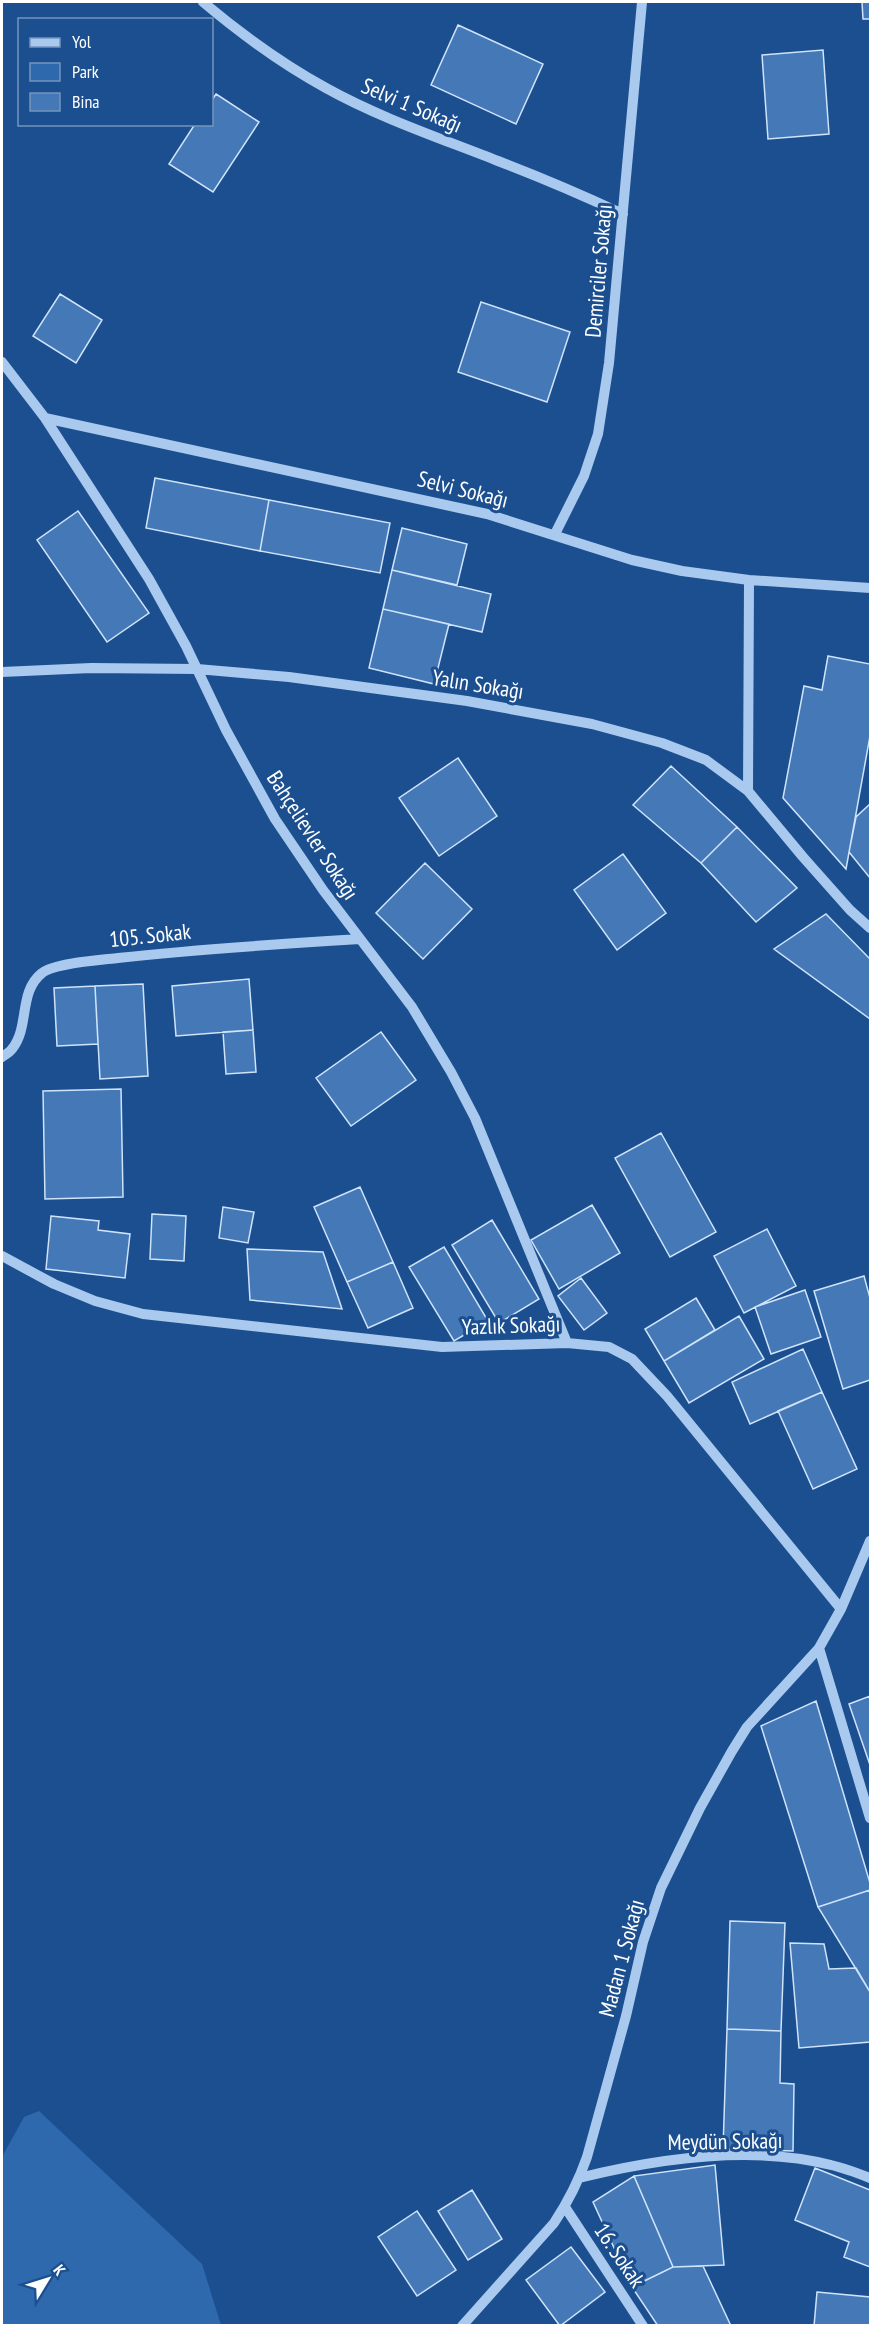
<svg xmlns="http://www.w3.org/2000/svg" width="872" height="2327" viewBox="0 0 872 2327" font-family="'PT Sans Narrow',sans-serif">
	<rect width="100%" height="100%" fill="#1b4f8f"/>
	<path fill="#2e69ad" d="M 39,2111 L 202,2264 L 221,2325 L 2,2325 L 2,2157 L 24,2117 Z"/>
	<path fill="#4478b7" stroke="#cfe3fa" stroke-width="1.5" d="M 862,2 L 870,2 L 870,19 L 863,19 Z
		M 458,25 L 543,64 L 516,124 L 431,85 Z
		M 823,50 L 829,134 L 768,139 L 762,55 Z
		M 216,94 L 259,122 L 213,192 L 169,164 L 195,124 L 212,124 L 212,100 Z
		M 60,294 L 102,320 L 76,363 L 33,336 Z
		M 481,302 L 570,332 L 547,402 L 458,372 Z
		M 155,478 L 269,500 L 260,551 L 146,528 Z
		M 269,500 L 390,523 L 380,573 L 260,551 Z
		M 78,511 L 149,613 L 107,642 L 37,540 Z
		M 402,528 L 467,544 L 457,585 L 392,570 Z
		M 392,570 L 491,594 L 482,632 L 383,609 Z
		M 383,609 L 449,624 L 434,684 L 369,668 Z
		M 828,656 L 870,664 L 870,736 L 846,869 L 783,798 L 804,686 L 822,690 Z
		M 458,758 L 497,816 L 439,856 L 399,798 Z
		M 671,766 L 737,827 L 701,863 L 633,805 Z
		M 870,804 L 870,878 L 849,852 L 856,817 Z
		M 737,827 L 797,888 L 756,922 L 701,863 Z
		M 623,854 L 666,913 L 617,950 L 574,890 Z
		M 425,863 L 472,909 L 423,959 L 376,913 Z
		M 826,914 L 870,959 L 870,1019 L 774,949 Z
		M 249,979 L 253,1030 L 176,1036 L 172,986 Z
		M 143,984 L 148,1076 L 100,1079 L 95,986 Z
		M 95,986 L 98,1044 L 57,1046 L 54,988 Z
		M 253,1030 L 256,1072 L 226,1074 L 223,1032 Z
		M 381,1032 L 416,1080 L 351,1126 L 316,1078 Z
		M 121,1089 L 123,1197 L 45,1199 L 43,1091 Z
		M 661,1133 L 716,1232 L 670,1257 L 615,1158 Z
		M 360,1187 L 393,1262 L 347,1282 L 314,1207 Z
		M 592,1205 L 620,1253 L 559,1289 L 531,1240 Z
		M 223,1207 L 254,1212 L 248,1243 L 219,1238 Z
		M 152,1214 L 186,1216 L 184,1261 L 150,1259 Z
		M 51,1216 L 99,1221 L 98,1230 L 130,1234 L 125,1278 L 46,1269 Z
		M 492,1220 L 539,1299 L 499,1323 L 452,1245 Z
		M 767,1229 L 796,1286 L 744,1313 L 714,1256 Z
		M 444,1247 L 488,1321 L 454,1341 L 409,1267 Z
		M 247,1249 L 323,1252 L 342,1309 L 250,1300 Z
		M 393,1262 L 413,1308 L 368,1328 L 347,1282 Z
		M 864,1276 L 870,1298 L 870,1380 L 843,1389 L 814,1291 Z
		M 581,1278 L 607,1313 L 584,1330 L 558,1296 Z
		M 805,1290 L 821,1337 L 771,1354 L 755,1307 Z
		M 696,1298 L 715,1330 L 664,1361 L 645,1329 Z
		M 739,1316 L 764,1359 L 689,1403 L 664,1361 Z
		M 803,1349 L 822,1392 L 750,1424 L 732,1382 Z
		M 822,1392 L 857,1469 L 813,1489 L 778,1411 Z
		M 870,1696 L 870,1765 L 849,1704 Z
		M 816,1701 L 870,1883 L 870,1890 L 818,1907 L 761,1726 Z
		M 870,1890 L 870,1992 L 818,1907 Z
		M 730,1921 L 785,1923 L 781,2031 L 727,2029 Z
		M 790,1943 L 824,1944 L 829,1969 L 856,1968 L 870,1992 L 870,2042 L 799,2048 Z
		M 727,2029 L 781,2031 L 780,2083 L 794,2084 L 793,2151 L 723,2149 Z
		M 715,2165 L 724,2265 L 673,2267 L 634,2176 Z
		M 815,2168 L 870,2190 L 870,2267 L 844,2257 L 849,2242 L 795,2220 Z
		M 634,2176 L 673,2267 L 632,2287 L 593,2202 Z
		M 472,2190 L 502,2239 L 468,2260 L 438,2211 Z
		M 417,2211 L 456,2270 L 417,2296 L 378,2237 Z
		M 571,2247 L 605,2292 L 560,2326 L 526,2280 Z
		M 703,2266 L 731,2326 L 658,2326 L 632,2287 L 673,2267 Z
		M 817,2292 L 870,2297 L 870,2326 L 814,2326 Z"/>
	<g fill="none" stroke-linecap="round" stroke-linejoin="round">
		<path stroke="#a9c9ee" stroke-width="10" d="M 203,2 C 241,34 282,64 326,88 C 380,118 440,138 498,161 C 540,177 582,195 623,214
			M 2,362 L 45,418 L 149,579 L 186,646 L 226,730 L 275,819 L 323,890 L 412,1007 L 451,1072 L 475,1118 L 567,1343
			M 45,418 L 487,514 L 632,560 L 682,571 L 749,580 L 870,588
			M 555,534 L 584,476 L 598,434 L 609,363 L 642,2
			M 2,672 L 91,668 L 197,669 L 289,677 L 467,701 L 592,724 L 662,743 L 706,760 L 748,791 L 803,857 L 850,910 L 870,928
			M 748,791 L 749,580
			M 2,1057 C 5,1055 10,1052 12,1049 C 30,1027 18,992 42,973 C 54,963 101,960 118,958 C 199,949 279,944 360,939
			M 2,1256 L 54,1284 L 95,1301 L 143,1314 L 442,1347 L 567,1343 L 609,1347 L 632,1359 L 667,1396 L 841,1609 L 870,1541
			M 819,1648 L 870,1818
			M 579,2178 C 656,2159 753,2145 831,2165 C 844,2168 857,2173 870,2178
			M 565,2207 L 643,2326
			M 462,2326 L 554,2223 C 568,2202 579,2180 587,2157 L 626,2016 L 643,1942 L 661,1888 L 700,1808 L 732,1751 L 747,1727 L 819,1648 L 841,1609"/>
	</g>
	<g text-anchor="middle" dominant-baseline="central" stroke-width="6" stroke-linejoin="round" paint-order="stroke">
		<g font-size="22" fill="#fff" stroke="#1b4f8f">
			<text transform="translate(412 105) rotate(23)">Selvi 1 Sokağı</text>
			<text transform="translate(598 271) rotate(-85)">Demirciler Sokağı</text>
			<text transform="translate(463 489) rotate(14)">Selvi Sokağı</text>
			<text transform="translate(478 684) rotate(9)">Yalın Sokağı</text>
			<text transform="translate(313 835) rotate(57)">Bahçelievler Sokağı</text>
			<text transform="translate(150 935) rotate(-6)">105. Sokak</text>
			<text transform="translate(511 1325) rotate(-2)">Yazlık Sokağı</text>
			<text transform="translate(621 1958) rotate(-75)">Madan 1 Sokağı</text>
			<text transform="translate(725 2141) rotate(-1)">Meydün Sokağı</text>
			<text transform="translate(620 2255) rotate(56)">16. Sokak</text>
		</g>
	</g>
	<rect width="872" height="2327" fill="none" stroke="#ffffff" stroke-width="6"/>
	<rect x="18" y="18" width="195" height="108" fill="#1b4f8f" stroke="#7695bc" stroke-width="1.5"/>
	<rect x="30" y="38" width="30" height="9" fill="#a9c9ee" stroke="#7695bc" stroke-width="1.5"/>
	<text x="72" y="48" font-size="18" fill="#ffffff">Yol</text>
	<rect x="30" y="63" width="30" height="18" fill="#2e69ad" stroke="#7695bc" stroke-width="1.5"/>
	<text x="72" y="78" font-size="18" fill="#ffffff">Park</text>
	<rect x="30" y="93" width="30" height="18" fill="#4478b7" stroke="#7695bc" stroke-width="1.5"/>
	<text x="72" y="108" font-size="18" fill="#ffffff">Bina</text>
	<g transform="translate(48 2279) rotate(52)" stroke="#1b4f8f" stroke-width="4.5" paint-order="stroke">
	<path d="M0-4.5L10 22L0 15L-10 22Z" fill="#ffffff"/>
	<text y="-9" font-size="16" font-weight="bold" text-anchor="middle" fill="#ffffff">K</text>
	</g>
</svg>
